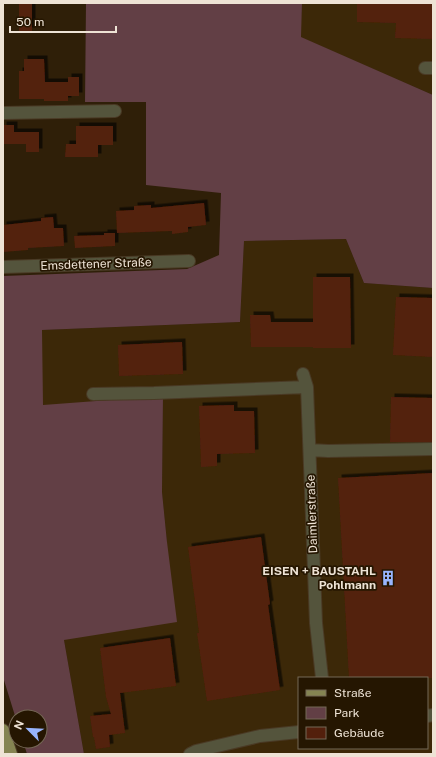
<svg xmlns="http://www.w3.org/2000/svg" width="436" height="757" viewBox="0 0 436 757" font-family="'Public Sans',sans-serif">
	<defs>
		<filter id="shadow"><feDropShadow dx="3.5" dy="-3.5" stdDeviation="0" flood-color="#0009"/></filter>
	</defs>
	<rect width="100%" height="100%" fill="#2f1f08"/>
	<path fill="#3c2808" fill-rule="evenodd" d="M 302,3 L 433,3 L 433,95 L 300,37 Z
		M 346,239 L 364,283 L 433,288 L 433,754 L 84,754 L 64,640 L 167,542 L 162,492 L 163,397 L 42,406 L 42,330 L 240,322 L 244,241 ZM 299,678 L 427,678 L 427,748 L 299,748 Z"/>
	<path fill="#623f45" d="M 86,3 L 302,3 L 301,37 L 433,95 L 433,288 L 364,283 L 346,239 L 244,241 L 240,322 L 42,330 L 43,405 L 163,396 L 162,492 L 167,542 L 177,622 L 64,640 L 84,754 L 27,754 L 23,741 L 40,741 L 40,717 L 16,717 L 16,719 L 3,677 L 3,276 L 187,269 L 219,255 L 221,193 L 146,185 L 146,102 L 85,102 Z"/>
	<path fill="#53200c" filter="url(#shadow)" d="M 19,3 L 32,3 L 32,31 L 19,31 Z
		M 357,3 L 433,3 L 433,39 L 395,38 L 396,23 L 357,22 Z
		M 24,59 L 44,59 L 45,82 L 68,82 L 68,77 L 79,77 L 79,96 L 68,96 L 68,101 L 44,101 L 44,99 L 19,99 L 19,71 L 24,71 Z
		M 3,125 L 14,125 L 14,132 L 39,132 L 39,152 L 26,152 L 26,144 L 3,144 Z
		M 76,126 L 113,126 L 113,145 L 98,145 L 98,157 L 65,157 L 66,144 L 76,144 Z
		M 204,203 L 206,225 L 188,227 L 188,232 L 172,234 L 172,231 L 117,233 L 116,211 L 134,210 L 134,206 L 151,205 L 151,208 Z
		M 53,217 L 54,228 L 63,228 L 64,246 L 28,248 L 28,250 L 3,252 L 3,225 L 41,221 L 41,218 Z
		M 104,233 L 115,233 L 115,246 L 75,248 L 74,236 L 104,235 Z
		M 313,277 L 350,277 L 351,348 L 313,348 L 313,347 L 251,347 L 250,315 L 270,315 L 271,322 L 313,322 Z
		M 396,297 L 433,298 L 433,357 L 393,355 Z
		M 182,342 L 183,374 L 119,376 L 118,345 Z
		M 391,397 L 433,398 L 433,442 L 390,442 Z
		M 234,405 L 234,411 L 254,411 L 255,453 L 217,454 L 217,466 L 201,467 L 199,406 Z
		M 433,473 L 433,678 L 349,678 L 338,478 Z
		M 261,537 L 270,604 L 268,605 L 280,690 L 207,701 L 197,633 L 199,633 L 188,547 Z
		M 170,638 L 176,686 L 120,693 L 125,733 L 109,735 L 110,747 L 96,749 L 94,737 L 93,737 L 90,716 L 111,714 L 106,697 L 100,648 Z"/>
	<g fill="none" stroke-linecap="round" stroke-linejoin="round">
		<g stroke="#4a3a25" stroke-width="14">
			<path id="minor" d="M 425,68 L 433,68
				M 3,113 L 115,111
				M 3,267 L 189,261
				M 303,374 L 307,387 L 316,623 L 322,678
				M 93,394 L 154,393 L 307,387
				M 310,450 L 328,451 L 433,449
				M 427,716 L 433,715
				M 190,754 L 196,751 L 260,736 L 299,732"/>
		</g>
		<g stroke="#4a3a25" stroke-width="14">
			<path id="major" d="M 3,730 L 11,754"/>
		</g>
		<use href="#minor" stroke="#54543c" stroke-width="12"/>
		<use href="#major" stroke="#858452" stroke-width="12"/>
	</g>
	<defs>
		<g id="building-bare" transform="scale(1.2)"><path d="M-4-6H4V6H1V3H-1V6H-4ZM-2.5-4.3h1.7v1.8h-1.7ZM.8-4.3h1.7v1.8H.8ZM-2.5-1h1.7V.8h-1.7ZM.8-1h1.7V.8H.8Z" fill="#98b5fd" stroke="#251601" stroke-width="2.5" paint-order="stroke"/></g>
	</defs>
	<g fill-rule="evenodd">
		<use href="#building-bare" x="388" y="578"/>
	</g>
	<g text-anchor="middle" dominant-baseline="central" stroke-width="3.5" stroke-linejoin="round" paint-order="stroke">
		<g font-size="12" fill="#eee3d5" stroke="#251601">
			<text transform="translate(96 264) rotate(-2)">Emsdettener Straße</text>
			<text transform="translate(312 514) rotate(-92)">Daimlerstraße</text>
		</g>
		<g font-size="12" font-weight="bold" fill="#eee3d5" stroke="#251601" text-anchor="end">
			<text x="376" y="571">EISEN + BAUSTAHL<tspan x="376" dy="14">Pohlmann</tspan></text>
		</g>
	</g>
	<rect width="436" height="757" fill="none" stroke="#eee3d5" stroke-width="8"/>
	<rect x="298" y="677" width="130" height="72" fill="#251601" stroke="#756856"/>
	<rect x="306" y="690" width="20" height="6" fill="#858452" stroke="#756856"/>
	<text x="334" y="697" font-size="12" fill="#eee3d5">Straße</text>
	<rect x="306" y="707" width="20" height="12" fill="#623f45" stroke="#756856"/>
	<text x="334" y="717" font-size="12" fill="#eee3d5">Park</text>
	<rect x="306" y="727" width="20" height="12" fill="#53200c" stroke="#756856"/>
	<text x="334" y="737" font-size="12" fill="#eee3d5">Gebäude</text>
	<g transform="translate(28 729) rotate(294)"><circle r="19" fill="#251601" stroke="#756856"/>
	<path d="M0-3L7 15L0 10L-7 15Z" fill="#98b5fd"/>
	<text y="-6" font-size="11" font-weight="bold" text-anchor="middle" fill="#eee3d5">N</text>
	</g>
	<path d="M10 26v6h106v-6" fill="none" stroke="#eee3d5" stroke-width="2"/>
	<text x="16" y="26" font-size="12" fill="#eee3d5" stroke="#251601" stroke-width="3" paint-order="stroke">50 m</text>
</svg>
